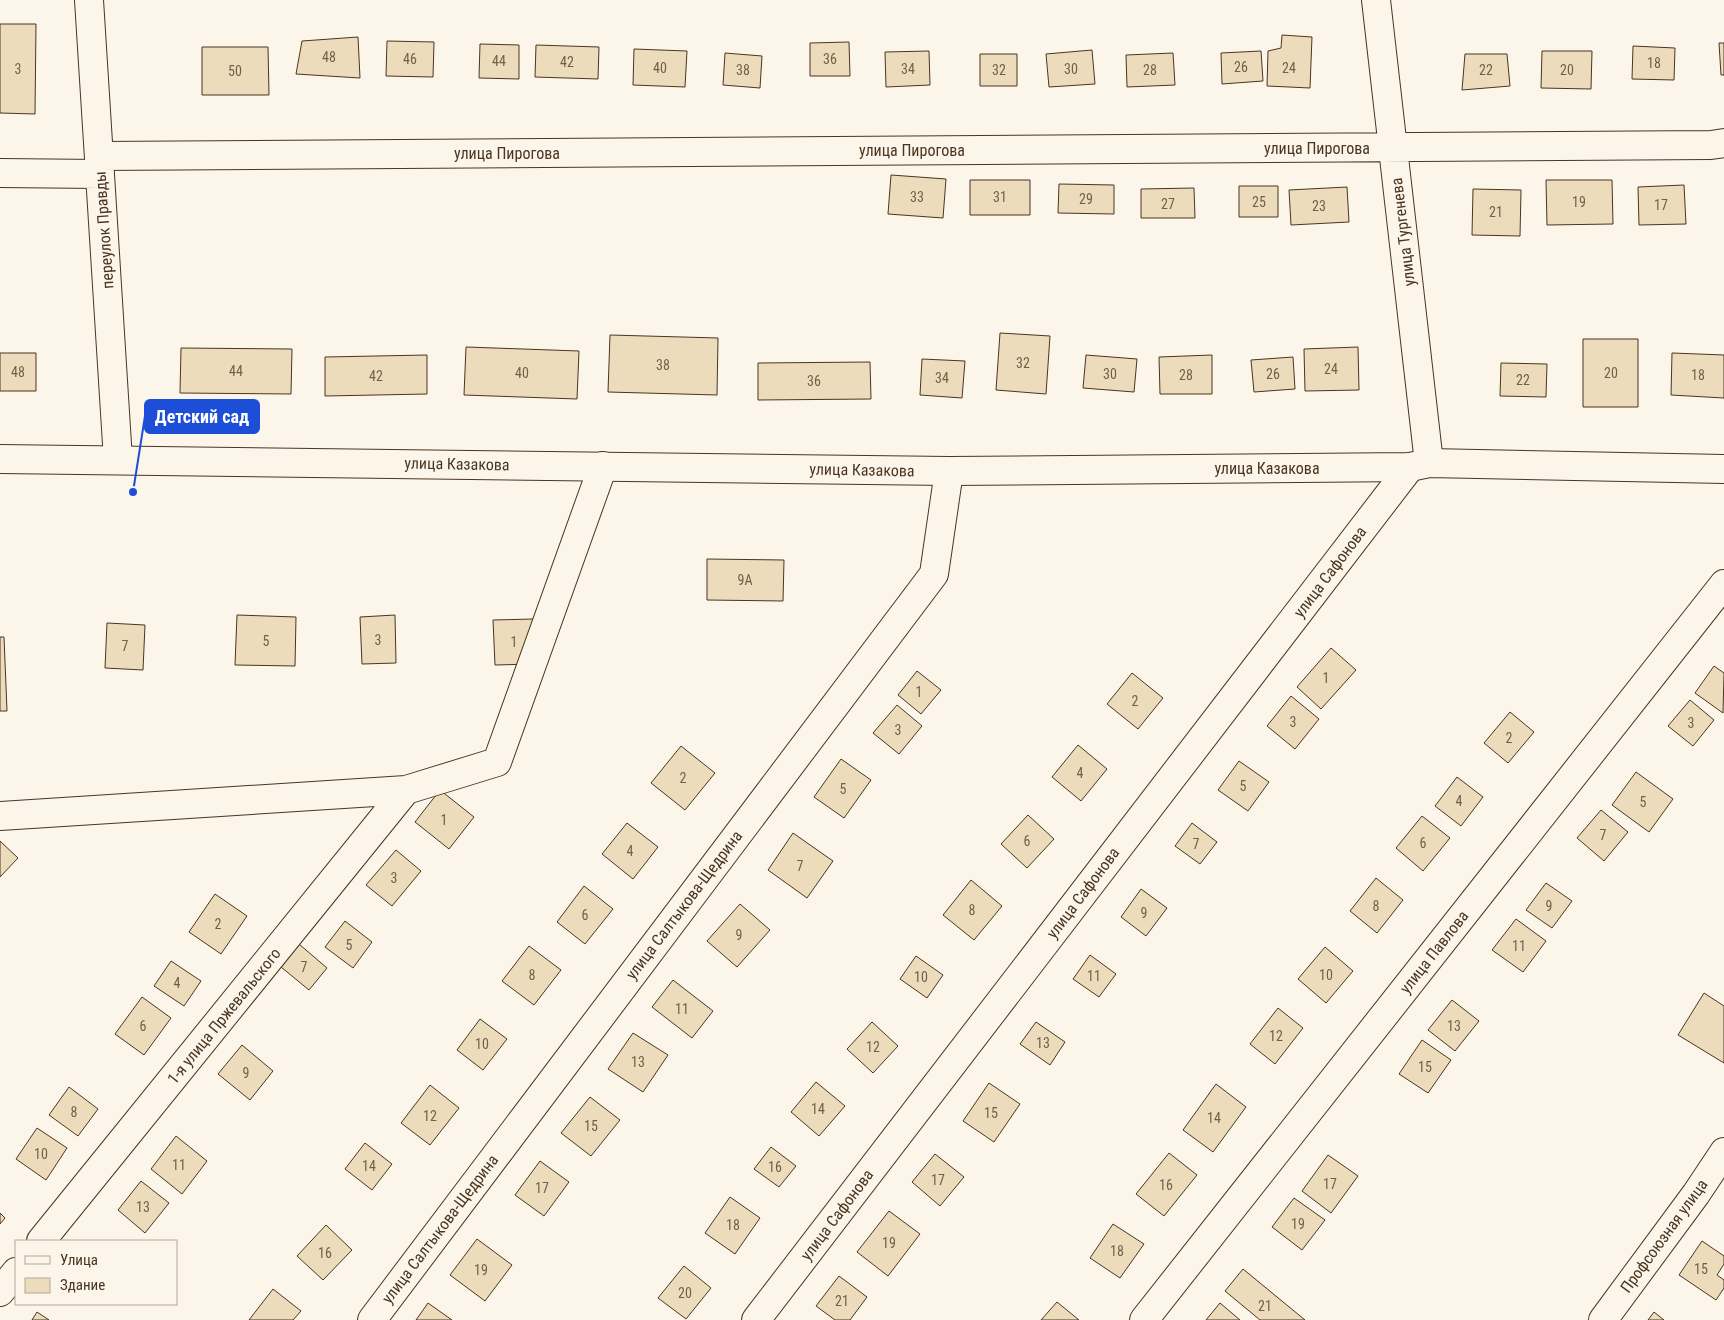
<svg xmlns="http://www.w3.org/2000/svg" width="1724" height="1320" viewBox="0 0 1724 1320" font-family="'Roboto Condensed',sans-serif">
	<rect width="100%" height="100%" fill="#fbf6e9"/>
	<path fill="#ecdcbc" stroke="#4a3520" d="M 0,24 L 36,24 L 35,114 L 0,113 Z
		M 1282,35 L 1312,37 L 1310,88 L 1267,86 L 1268,51 L 1281,48 Z
		M 358,37 L 360,78 L 296,74 L 302,41 Z
		M 387,41 L 434,42 L 433,77 L 386,76 Z
		M 849,42 L 850,76 L 810,76 L 810,43 Z
		M 1719,43 L 1724,43 L 1724,75 L 1721,75 Z
		M 480,44 L 519,45 L 519,79 L 479,78 Z
		M 536,45 L 599,47 L 598,79 L 535,77 Z
		M 1633,46 L 1675,48 L 1674,80 L 1632,79 Z
		M 202,47 L 268,47 L 269,95 L 202,95 Z
		M 634,49 L 687,51 L 685,87 L 633,85 Z
		M 1092,50 L 1095,84 L 1049,87 L 1046,54 Z
		M 929,51 L 930,85 L 886,87 L 885,52 Z
		M 1261,51 L 1263,81 L 1222,84 L 1221,53 Z
		M 1542,51 L 1592,51 L 1591,89 L 1541,88 Z
		M 725,53 L 762,56 L 760,88 L 723,85 Z
		M 1173,53 L 1175,85 L 1127,87 L 1126,55 Z
		M 980,54 L 1017,54 L 1017,86 L 980,86 Z
		M 1465,54 L 1507,54 L 1510,86 L 1462,90 Z
		M 891,175 L 946,179 L 943,218 L 888,214 Z
		M 970,180 L 1030,180 L 1030,215 L 970,215 Z
		M 1546,180 L 1612,180 L 1613,224 L 1547,225 Z
		M 1059,184 L 1114,185 L 1114,214 L 1058,213 Z
		M 1684,185 L 1686,224 L 1639,225 L 1638,187 Z
		M 1239,186 L 1278,186 L 1278,217 L 1239,217 Z
		M 1347,187 L 1349,222 L 1291,225 L 1289,190 Z
		M 1194,188 L 1195,218 L 1141,218 L 1141,189 Z
		M 1473,189 L 1521,190 L 1520,236 L 1472,235 Z
		M 1000,333 L 1050,336 L 1046,394 L 996,390 Z
		M 610,335 L 718,338 L 717,395 L 608,392 Z
		M 1583,339 L 1638,339 L 1638,407 L 1583,407 Z
		M 466,347 L 579,351 L 577,399 L 464,395 Z
		M 1358,347 L 1359,390 L 1305,391 L 1304,349 Z
		M 181,348 L 292,349 L 291,394 L 180,393 Z
		M 0,353 L 36,353 L 36,391 L 0,391 Z
		M 1672,353 L 1724,355 L 1724,398 L 1671,395 Z
		M 427,355 L 427,394 L 325,396 L 325,357 Z
		M 1086,355 L 1137,359 L 1134,392 L 1083,388 Z
		M 1212,355 L 1212,394 L 1160,394 L 1159,357 Z
		M 1293,357 L 1295,389 L 1254,392 L 1251,360 Z
		M 922,359 L 965,361 L 962,398 L 920,395 Z
		M 870,362 L 871,399 L 758,400 L 758,363 Z
		M 1501,363 L 1547,364 L 1546,397 L 1500,396 Z
		M 707,559 L 784,560 L 783,601 L 707,600 Z
		M 237,615 L 296,617 L 295,666 L 235,665 Z
		M 395,615 L 396,663 L 362,664 L 360,617 Z
		M 534,619 L 535,664 L 495,665 L 493,620 Z
		M 107,623 L 145,625 L 143,670 L 105,668 Z
		M 0,637 L 4,637 L 7,711 L 0,711 Z
		M 1331,648 L 1356,670 L 1321,709 L 1297,687 Z
		M 1714,666 L 1724,673 L 1723,713 L 1695,693 Z
		M 917,671 L 941,690 L 921,714 L 898,695 Z
		M 1132,673 L 1163,698 L 1138,729 L 1107,704 Z
		M 1291,696 L 1319,719 L 1295,749 L 1267,726 Z
		M 1690,700 L 1714,720 L 1693,746 L 1668,726 Z
		M 897,705 L 922,726 L 899,754 L 873,733 Z
		M 1510,712 L 1534,732 L 1508,763 L 1484,743 Z
		M 1078,745 L 1107,769 L 1081,801 L 1052,777 Z
		M 681,746 L 715,773 L 685,810 L 651,783 Z
		M 841,759 L 871,780 L 844,818 L 814,797 Z
		M 1239,761 L 1269,782 L 1248,811 L 1218,790 Z
		M 1636,772 L 1673,799 L 1649,832 L 1612,805 Z
		M 1457,777 L 1483,797 L 1461,826 L 1435,806 Z
		M 440,790 L 474,817 L 449,849 L 415,822 Z
		M 1601,810 L 1628,832 L 1604,861 L 1577,838 Z
		M 1028,815 L 1054,839 L 1027,868 L 1001,844 Z
		M 1422,816 L 1450,838 L 1423,871 L 1396,848 Z
		M 627,823 L 658,847 L 633,879 L 602,854 Z
		M 1192,823 L 1217,842 L 1200,864 L 1175,846 Z
		M 793,833 L 833,861 L 807,898 L 768,870 Z
		M 0,841 L 18,858 L 0,877 Z
		M 396,850 L 421,871 L 392,906 L 366,885 Z
		M 1376,878 L 1403,900 L 1377,933 L 1350,911 Z
		M 971,880 L 1002,906 L 974,940 L 943,915 Z
		M 1546,883 L 1572,901 L 1552,928 L 1526,910 Z
		M 584,886 L 613,909 L 585,944 L 557,922 Z
		M 1141,889 L 1167,908 L 1146,936 L 1121,917 Z
		M 215,894 L 247,916 L 221,954 L 189,932 Z
		M 740,904 L 770,930 L 737,967 L 707,941 Z
		M 1516,919 L 1546,941 L 1523,972 L 1492,950 Z
		M 345,921 L 372,942 L 353,968 L 325,947 Z
		M 299,944 L 327,968 L 309,990 L 281,967 Z
		M 529,946 L 561,970 L 534,1005 L 502,981 Z
		M 1325,947 L 1353,971 L 1326,1003 L 1298,979 Z
		M 1090,955 L 1116,974 L 1099,997 L 1073,979 Z
		M 916,956 L 943,975 L 927,998 L 900,979 Z
		M 171,961 L 201,981 L 184,1006 L 154,986 Z
		M 673,980 L 713,1011 L 692,1038 L 652,1007 Z
		M 1704,993 L 1724,1006 L 1724,1063 L 1678,1035 Z
		M 142,997 L 171,1018 L 144,1055 L 115,1034 Z
		M 1452,1000 L 1479,1021 L 1455,1051 L 1428,1030 Z
		M 1278,1008 L 1303,1028 L 1275,1064 L 1250,1044 Z
		M 480,1019 L 507,1039 L 483,1070 L 457,1050 Z
		M 872,1022 L 898,1046 L 873,1073 L 847,1049 Z
		M 1036,1022 L 1065,1042 L 1050,1065 L 1020,1044 Z
		M 633,1033 L 668,1055 L 643,1092 L 608,1069 Z
		M 1422,1040 L 1451,1060 L 1428,1093 L 1399,1074 Z
		M 242,1045 L 273,1071 L 250,1100 L 218,1074 Z
		M 816,1082 L 845,1106 L 819,1136 L 791,1112 Z
		M 989,1083 L 1020,1104 L 994,1142 L 963,1121 Z
		M 1216,1084 L 1246,1107 L 1213,1152 L 1183,1130 Z
		M 430,1085 L 459,1108 L 430,1145 L 401,1123 Z
		M 69,1087 L 98,1109 L 78,1136 L 49,1115 Z
		M 590,1097 L 620,1120 L 591,1156 L 561,1133 Z
		M 37,1128 L 67,1148 L 46,1180 L 16,1159 Z
		M 176,1136 L 207,1161 L 182,1194 L 151,1169 Z
		M 365,1143 L 392,1164 L 372,1190 L 345,1169 Z
		M 771,1147 L 796,1166 L 779,1187 L 754,1169 Z
		M 1169,1153 L 1197,1175 L 1164,1216 L 1136,1194 Z
		M 935,1154 L 964,1177 L 940,1206 L 912,1182 Z
		M 1328,1155 L 1358,1176 L 1331,1213 L 1302,1191 Z
		M 540,1161 L 569,1182 L 544,1216 L 515,1195 Z
		M 141,1181 L 169,1203 L 145,1233 L 118,1210 Z
		M 730,1197 L 760,1218 L 735,1254 L 705,1233 Z
		M 1294,1198 L 1325,1220 L 1302,1250 L 1272,1227 Z
		M 889,1211 L 920,1234 L 888,1276 L 857,1252 Z
		M 0,1213 L 5,1218 L 0,1224 Z
		M 1113,1224 L 1144,1244 L 1120,1278 L 1090,1258 Z
		M 326,1225 L 352,1250 L 323,1280 L 297,1256 Z
		M 477,1239 L 512,1265 L 485,1301 L 450,1275 Z
		M 1702,1241 L 1724,1256 L 1724,1264 L 1717,1275 L 1724,1280 L 1724,1288 L 1716,1300 L 1679,1275 Z
		M 684,1266 L 711,1288 L 686,1319 L 658,1298 Z
		M 1243,1269 L 1305,1320 L 1260,1320 L 1225,1291 Z
		M 839,1276 L 867,1297 L 850,1320 L 835,1320 L 816,1306 Z
		M 273,1289 L 301,1311 L 293,1320 L 249,1320 Z
		M 1057,1302 L 1079,1320 L 1041,1320 Z
		M 428,1303 L 452,1320 L 416,1320 Z
		M 1220,1303 L 1240,1320 L 1206,1320 Z
		M 37,1312 L 49,1320 L 32,1320 Z
		M 1654,1312 L 1664,1320 L 1648,1320 Z"/>
	<g fill="none" stroke-linecap="round" stroke-linejoin="round">
		<g stroke="#4a3520" stroke-width="30">
			<path id="minor" d="M 89,0 L 118,460
				M 1376,0 L 1429,463
				M 99,156 L 1711,145 L 1724,143
				M 0,173 L 100,174
				M 0,816 L 406,790 L 497,762 L 603,466
				M 41,1241 L 406,790
				M 0,1292 L 16,1272
				M 372,1320 L 934,574 L 949,471
				M 756,1320 L 1410,467
				M 1144,1320 L 1724,584
				M 1603,1320 L 1696,1194 L 1724,1152"/>
		</g>
		<g stroke="#4a3520" stroke-width="30">
			<path id="major" d="M 0,459 L 949,471 L 1410,467 L 1429,463 L 1724,469"/>
		</g>
		<use href="#minor" stroke="#fbf6e9" stroke-width="28"/>
		<use href="#major" stroke="#fbf6e9" stroke-width="28"/>
	</g>
	<g text-anchor="middle" dominant-baseline="central" stroke-width="4" stroke-linejoin="round" paint-order="stroke">
		<g font-size="14" fill="#725f47">
			<text x="329" y="57">48</text>
			<text x="410" y="59">46</text>
			<text x="830" y="59">36</text>
			<text x="499" y="61">44</text>
			<text x="567" y="62">42</text>
			<text x="1654" y="63">18</text>
			<text x="1241" y="67">26</text>
			<text x="660" y="68">40</text>
			<text x="1289" y="68">24</text>
			<text x="18" y="69">3</text>
			<text x="908" y="69">34</text>
			<text x="1071" y="69">30</text>
			<text x="743" y="70">38</text>
			<text x="999" y="70">32</text>
			<text x="1150" y="70">28</text>
			<text x="1486" y="70">22</text>
			<text x="1567" y="70">20</text>
			<text x="235" y="71">50</text>
			<text x="917" y="197">33</text>
			<text x="1000" y="197">31</text>
			<text x="1086" y="199">29</text>
			<text x="1259" y="202">25</text>
			<text x="1579" y="202">19</text>
			<text x="1168" y="204">27</text>
			<text x="1661" y="205">17</text>
			<text x="1319" y="206">23</text>
			<text x="1496" y="212">21</text>
			<text x="1023" y="363">32</text>
			<text x="663" y="365">38</text>
			<text x="1331" y="369">24</text>
			<text x="236" y="371">44</text>
			<text x="18" y="372">48</text>
			<text x="522" y="373">40</text>
			<text x="1611" y="373">20</text>
			<text x="1110" y="374">30</text>
			<text x="1273" y="374">26</text>
			<text x="1186" y="375">28</text>
			<text x="1698" y="375">18</text>
			<text x="376" y="376">42</text>
			<text x="942" y="378">34</text>
			<text x="1523" y="380">22</text>
			<text x="814" y="381">36</text>
			<text x="745" y="580">9А</text>
			<text x="378" y="640">3</text>
			<text x="266" y="641">5</text>
			<text x="514" y="642">1</text>
			<text x="125" y="646">7</text>
			<text x="1326" y="678">1</text>
			<text x="919" y="692">1</text>
			<text x="1135" y="701">2</text>
			<text x="1293" y="722">3</text>
			<text x="1691" y="723">3</text>
			<text x="898" y="730">3</text>
			<text x="1509" y="738">2</text>
			<text x="1080" y="773">4</text>
			<text x="683" y="778">2</text>
			<text x="1243" y="786">5</text>
			<text x="843" y="789">5</text>
			<text x="1459" y="801">4</text>
			<text x="1643" y="802">5</text>
			<text x="444" y="820">1</text>
			<text x="1603" y="835">7</text>
			<text x="1027" y="841">6</text>
			<text x="1423" y="843">6</text>
			<text x="1196" y="844">7</text>
			<text x="630" y="851">4</text>
			<text x="800" y="866">7</text>
			<text x="394" y="878">3</text>
			<text x="1376" y="906">8</text>
			<text x="1549" y="906">9</text>
			<text x="972" y="910">8</text>
			<text x="1144" y="913">9</text>
			<text x="585" y="915">6</text>
			<text x="218" y="924">2</text>
			<text x="739" y="935">9</text>
			<text x="349" y="945">5</text>
			<text x="1519" y="946">11</text>
			<text x="304" y="967">7</text>
			<text x="532" y="975">8</text>
			<text x="1326" y="975">10</text>
			<text x="1094" y="976">11</text>
			<text x="921" y="977">10</text>
			<text x="177" y="983">4</text>
			<text x="682" y="1009">11</text>
			<text x="143" y="1026">6</text>
			<text x="1454" y="1026">13</text>
			<text x="1276" y="1036">12</text>
			<text x="1043" y="1043">13</text>
			<text x="482" y="1044">10</text>
			<text x="873" y="1047">12</text>
			<text x="638" y="1062">13</text>
			<text x="1425" y="1067">15</text>
			<text x="246" y="1073">9</text>
			<text x="818" y="1109">14</text>
			<text x="74" y="1112">8</text>
			<text x="991" y="1113">15</text>
			<text x="430" y="1116">12</text>
			<text x="1214" y="1118">14</text>
			<text x="591" y="1126">15</text>
			<text x="41" y="1154">10</text>
			<text x="179" y="1165">11</text>
			<text x="369" y="1166">14</text>
			<text x="775" y="1167">16</text>
			<text x="938" y="1180">17</text>
			<text x="1330" y="1184">17</text>
			<text x="1166" y="1185">16</text>
			<text x="542" y="1188">17</text>
			<text x="143" y="1207">13</text>
			<text x="1298" y="1224">19</text>
			<text x="733" y="1225">18</text>
			<text x="889" y="1243">19</text>
			<text x="1117" y="1251">18</text>
			<text x="325" y="1253">16</text>
			<text x="1701" y="1269">15</text>
			<text x="481" y="1270">19</text>
			<text x="685" y="1293">20</text>
			<text x="842" y="1301">21</text>
			<text x="1265" y="1306">21</text>
		</g>
		<g font-size="16" fill="#4a3520" stroke="#fbf6e9">
			<text x="1317" y="148">улица Пирогова</text>
			<text x="912" y="150">улица Пирогова</text>
			<text x="507" y="153">улица Пирогова</text>
			<text transform="translate(104 230) rotate(-94)">переулок Правды</text>
			<text transform="translate(1403 232) rotate(-97)">улица Тургенева</text>
			<text transform="translate(457 464) rotate(1)">улица Казакова</text>
			<text x="1267" y="468">улица Казакова</text>
			<text transform="translate(862 470) rotate(1)">улица Казакова</text>
			<text transform="translate(1330 572) rotate(-53)">улица Сафонова</text>
			<text transform="translate(1083 893) rotate(-53)">улица Сафонова</text>
			<text transform="translate(684 905) rotate(-53)">улица Салтыкова-Щедрина</text>
			<text transform="translate(1434 952) rotate(-52)">улица Павлова</text>
			<text transform="translate(224 1016) rotate(-51)">1-я улица Пржевальского</text>
			<text transform="translate(837 1215) rotate(-53)">улица Сафонова</text>
			<text transform="translate(440 1229) rotate(-53)">улица Салтыкова-Щедрина</text>
			<text transform="translate(1664 1236) rotate(-54)">Профсоюзная улица</text>
		</g>
	</g>
	<path fill="none" stroke="#1d4ed8" stroke-width="2" d="M133 492L145 416"/>
	<circle fill="#1d4ed8" stroke="#fbf6e9" stroke-width="2" cx="133" cy="492" r="5"/>
	<rect fill="#1d4ed8" stroke="#1d4ed8" stroke-width="2" x="145" y="400" width="114" height="33" rx="5"/>
	<g font-size="18" text-anchor="middle" font-weight="bold" fill="#fff">
		<text x="202" y="423">Детский сад</text>
	</g>
	<rect x="15" y="1240" width="162" height="65" fill="#fbf6e9" stroke="#b4a999"/>
	<rect x="25" y="1256" width="25" height="8" fill="#fbf6e9" stroke="#b4a999"/>
	<text x="60" y="1265" font-size="15" fill="#4a3520">Улица</text>
	<rect x="25" y="1278" width="25" height="15" fill="#ecdcbc" stroke="#b4a999"/>
	<text x="60" y="1290" font-size="15" fill="#4a3520">Здание</text>
</svg>
